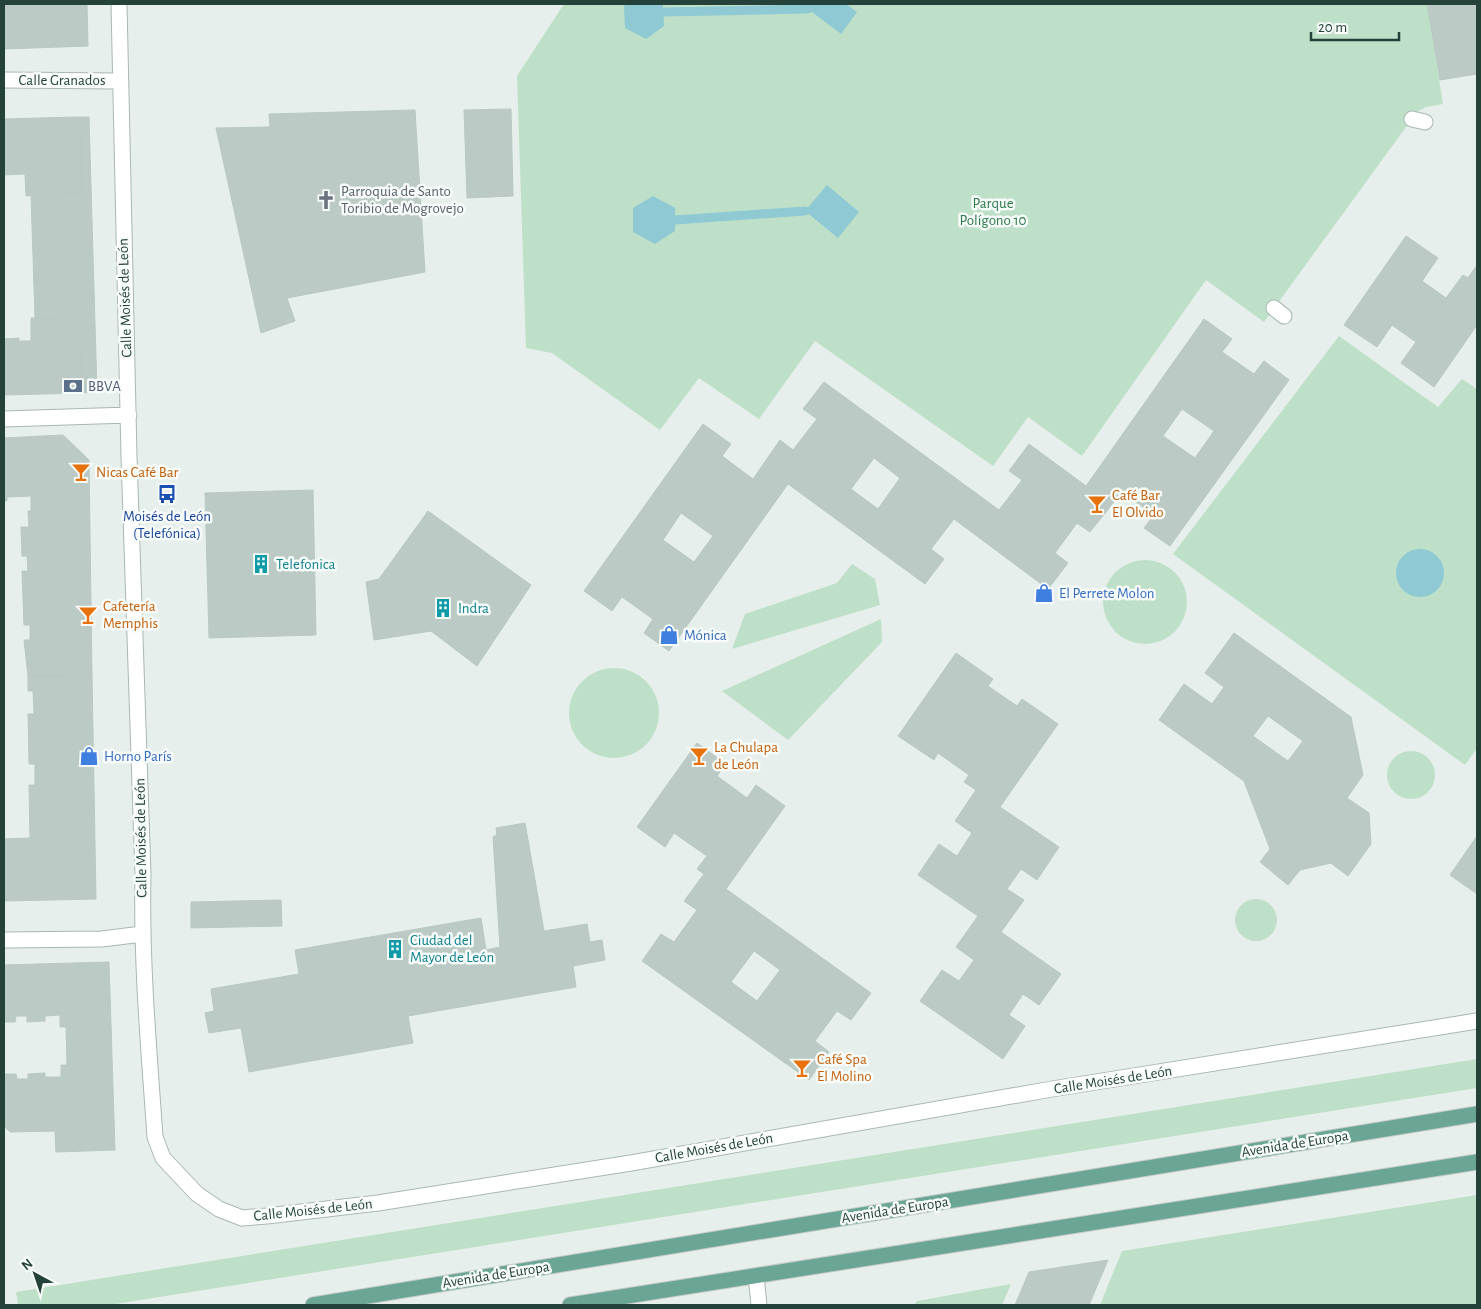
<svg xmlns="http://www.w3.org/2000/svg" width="1481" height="1309" viewBox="0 0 1481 1309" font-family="'Alegreya Sans',sans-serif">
	<rect width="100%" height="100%" fill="#e6efeb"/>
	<path fill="#bfe0c8" d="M 564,4 L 1427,4 L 1443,104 L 1426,107 L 1417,112 L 1264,322 L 1206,280 L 1082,456 L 1028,417 L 993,466 L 815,341 L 759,419 L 699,378 L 660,430 L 552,353 L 526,348 L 517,76 Z
		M 1339,336 L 1438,407 L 1462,379 L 1477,389 L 1477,748 L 1465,765 L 1173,554 Z
		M1103 602a42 42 0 1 1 84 0a42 42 0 1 1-84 0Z
		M 852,564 L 875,579 L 880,605 L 732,649 L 745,614 L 837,583 Z
		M 881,619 L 882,642 L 788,740 L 722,691 Z
		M569 713a45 45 0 1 1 90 0a45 45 0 1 1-90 0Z
		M1387 775a24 24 0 1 1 48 0a24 24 0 1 1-48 0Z
		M1235 920a21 21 0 1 1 42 0a21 21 0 1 1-42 0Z
		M 1477,1059 L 1477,1088 L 109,1305 L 18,1305 L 16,1292 Z
		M 1477,1195 L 1477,1305 L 1100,1305 L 1122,1251 Z
		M 1011,1284 L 1002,1305 L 914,1305 L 917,1301 Z"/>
	<path fill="#8ec9d4" d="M 627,4 L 663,4 L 664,26 L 646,39 L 625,28 L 624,6 Z
		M 811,4 L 846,4 L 857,12 L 841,34 L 808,9 Z
		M 827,185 L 859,212 L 838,238 L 805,211 Z
		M 653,196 L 675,208 L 675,231 L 655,244 L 633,232 L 633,208 Z
		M1396 573a24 24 0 1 1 48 0a24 24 0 1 1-48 0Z"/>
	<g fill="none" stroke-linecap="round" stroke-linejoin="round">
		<path stroke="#8ec9d4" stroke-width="9" d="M 664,12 L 808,9
			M 675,220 L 805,211"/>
	</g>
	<path fill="#bbcac4" stroke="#b8c9c2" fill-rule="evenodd" d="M 4,4 L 87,4 L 88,46 L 4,49 Z
		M 1427,4 L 1477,4 L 1477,74 L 1440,80 Z
		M 511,109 L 513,196 L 467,198 L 464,110 Z
		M 415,110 L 425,272 L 287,298 L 295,321 L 261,333 L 216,128 L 270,127 L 269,114 Z
		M 76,117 L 76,121 L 80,121 L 82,193 L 26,196 L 25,174 L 4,175 L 4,119 Z
		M 76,117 L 89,117 L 97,392 L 82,393 L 81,352 L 85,352 L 85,317 L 35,318 L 31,195 L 82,193 L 80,121 L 76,121 Z
		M 1406,236 L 1438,258 L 1422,281 L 1446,298 L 1463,275 L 1468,278 L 1477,265 L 1477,325 L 1434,387 L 1401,363 L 1416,342 L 1392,325 L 1377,347 L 1344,325 Z
		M 85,317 L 85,352 L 81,352 L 82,393 L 4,395 L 4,339 L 19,338 L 19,341 L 31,341 L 31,318 Z
		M 1204,319 L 1232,339 L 1222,352 L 1254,374 L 1264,361 L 1289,380 L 1170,546 L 1144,528 L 1154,515 L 1122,492 L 1090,532 L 1077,523 L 1055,553 L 1068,563 L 1048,589 L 954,519 L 931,549 L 944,559 L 925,584 L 788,484 L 669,651 L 644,633 L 653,619 L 622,597 L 612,611 L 584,591 L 703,424 L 731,444 L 722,456 L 753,479 L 780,440 L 793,450 L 817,419 L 803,409 L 824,382 L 999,510 L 1022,480 L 1009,471 L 1029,444 L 1086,486 ZM 1182,409 L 1214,431 L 1195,458 L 1163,436 ZM 874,458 L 900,478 L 878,509 L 851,489 ZM 681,513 L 713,536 L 694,562 L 663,540 Z
		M 63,435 L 89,460 L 92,675 L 28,676 L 24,640 L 30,640 L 30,625 L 24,625 L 22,571 L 28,571 L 27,556 L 22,556 L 21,527 L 29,527 L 28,511 L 31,511 L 31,496 L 7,497 L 7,501 L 4,501 L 4,438 Z
		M 313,490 L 316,635 L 209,638 L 205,493 Z
		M 428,511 L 531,585 L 477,666 L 431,631 L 374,640 L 366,582 L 379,579 Z
		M 1234,633 L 1351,717 L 1363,775 L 1347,798 L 1369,813 L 1371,844 L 1348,876 L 1331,863 L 1300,870 L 1288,885 L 1260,862 L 1270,849 L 1244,781 L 1159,720 L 1184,684 L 1212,704 L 1224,687 L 1205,673 ZM 1268,716 L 1303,741 L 1288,761 L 1253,736 Z
		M 956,653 L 993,679 L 988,686 L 1017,706 L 1022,699 L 1058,724 L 1000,807 L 1059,847 L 1037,880 L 1021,869 L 1007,889 L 1024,900 L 1001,932 L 1061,974 L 1039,1005 L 1023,994 L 1009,1015 L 1025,1026 L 1003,1059 L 920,1001 L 942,970 L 959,981 L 974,960 L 956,947 L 978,916 L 918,875 L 939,844 L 957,856 L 972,833 L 955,821 L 976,790 L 964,782 L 969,775 L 938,753 L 934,760 L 898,736 Z
		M 92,675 L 96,899 L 4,901 L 4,839 L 30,838 L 29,785 L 35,785 L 35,764 L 29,764 L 28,714 L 34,714 L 33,691 L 28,691 L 28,676 Z
		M 697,743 L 726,764 L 717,776 L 747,798 L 756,785 L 785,806 L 726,889 L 871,993 L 851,1020 L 837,1011 L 815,1041 L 829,1052 L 809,1080 L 642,961 L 661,934 L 674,942 L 697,910 L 684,901 L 704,874 L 697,869 L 707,856 L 674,833 L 665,847 L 637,827 ZM 754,951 L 780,970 L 757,1001 L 731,982 Z
		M 525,823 L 544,931 L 587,924 L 590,942 L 602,940 L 605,960 L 573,966 L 576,987 L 408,1016 L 413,1043 L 249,1072 L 241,1028 L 209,1033 L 205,1013 L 214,1011 L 211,989 L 299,974 L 295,950 L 481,918 L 486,950 L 500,947 L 493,837 L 497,835 L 496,828 Z
		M 1477,836 L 1477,894 L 1450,875 Z
		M 281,900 L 282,926 L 191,928 L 191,902 Z
		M 109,962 L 115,1150 L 56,1152 L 55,1131 L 10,1132 L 4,1126 L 4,1074 L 16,1074 L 17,1079 L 28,1079 L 28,1074 L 45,1073 L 45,1077 L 61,1077 L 61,1065 L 67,1065 L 66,1027 L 60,1027 L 60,1015 L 45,1016 L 45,1021 L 27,1022 L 27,1016 L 16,1016 L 15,1022 L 4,1022 L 4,965 Z
		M 1108,1260 L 1089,1305 L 1015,1305 L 1029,1272 Z"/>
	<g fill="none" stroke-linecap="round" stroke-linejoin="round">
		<g stroke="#a8b8b2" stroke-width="17">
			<path id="street" d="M 119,4 L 129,457 L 143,875 C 141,963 149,1050 155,1137 L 163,1158 L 197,1194 L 219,1209 L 242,1218 L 267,1216 L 378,1203 L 631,1163 L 1052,1089 L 1477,1021
				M 4,80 L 120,81
				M 1412,119 L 1425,122
				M 1274,308 L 1284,316
				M 4,419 L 129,415
				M 4,940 L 102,939 L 142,934
				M 756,1276 L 759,1305"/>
		</g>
		<g stroke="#c2cac8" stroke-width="17">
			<path id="primary" d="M 313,1305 L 1477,1114
				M 570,1305 L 1477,1162"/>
		</g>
		<use href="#street" stroke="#fff" stroke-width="15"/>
		<use href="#primary" stroke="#6aa596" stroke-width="15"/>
	</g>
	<defs>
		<g id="church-bare" transform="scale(1.5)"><path d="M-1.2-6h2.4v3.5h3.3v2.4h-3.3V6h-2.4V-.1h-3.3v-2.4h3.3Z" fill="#6b7280" stroke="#f7fbf9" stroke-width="2.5" paint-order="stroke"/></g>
		<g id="bank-bare" transform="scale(1.5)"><path d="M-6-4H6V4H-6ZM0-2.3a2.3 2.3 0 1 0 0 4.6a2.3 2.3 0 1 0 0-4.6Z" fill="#5c6f8a" stroke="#f7fbf9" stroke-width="2.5" paint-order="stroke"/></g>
		<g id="bar-bare" transform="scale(1.5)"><path d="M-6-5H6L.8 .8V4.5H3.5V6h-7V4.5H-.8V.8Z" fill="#e8710a" stroke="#f7fbf9" stroke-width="2.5" paint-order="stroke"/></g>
		<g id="bus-bare" transform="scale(1.5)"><path d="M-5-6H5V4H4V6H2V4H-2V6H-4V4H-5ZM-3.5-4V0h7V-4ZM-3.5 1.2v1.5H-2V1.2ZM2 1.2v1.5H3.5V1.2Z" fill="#1a4fb4" stroke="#f7fbf9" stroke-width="2.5" paint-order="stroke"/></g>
		<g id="building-bare" transform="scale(1.5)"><path d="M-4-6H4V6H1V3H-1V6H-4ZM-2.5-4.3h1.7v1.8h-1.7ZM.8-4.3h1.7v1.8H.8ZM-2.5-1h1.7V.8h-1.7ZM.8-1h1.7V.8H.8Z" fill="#0f9aa8" stroke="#f7fbf9" stroke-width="2.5" paint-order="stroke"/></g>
		<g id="shop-bare" transform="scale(1.5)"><path d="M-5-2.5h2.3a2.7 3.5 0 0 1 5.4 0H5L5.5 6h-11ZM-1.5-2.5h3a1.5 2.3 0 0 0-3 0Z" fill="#3f7fe0" stroke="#f7fbf9" stroke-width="2.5" paint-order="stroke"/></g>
	</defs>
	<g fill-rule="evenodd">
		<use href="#church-bare" x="326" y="200"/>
		<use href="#bank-bare" x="73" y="386"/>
		<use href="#bar-bare" x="81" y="472"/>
		<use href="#bus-bare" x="167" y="494"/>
		<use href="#bar-bare" x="1097" y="504"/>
		<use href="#building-bare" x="261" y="564"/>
		<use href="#shop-bare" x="1044" y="593"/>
		<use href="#building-bare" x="443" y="608"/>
		<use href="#bar-bare" x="88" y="615"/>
		<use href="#shop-bare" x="669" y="635"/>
		<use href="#shop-bare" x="89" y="756"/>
		<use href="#bar-bare" x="699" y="756"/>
		<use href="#building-bare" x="395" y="949"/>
		<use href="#bar-bare" x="802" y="1068"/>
	</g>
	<g text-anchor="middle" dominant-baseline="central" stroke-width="5" stroke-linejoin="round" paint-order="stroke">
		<g font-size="15" fill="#24423a" stroke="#f7fbf9">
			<text x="62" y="80">Calle Granados</text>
			<text transform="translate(125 298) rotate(-92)">Calle Moisés de León</text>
			<text transform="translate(141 838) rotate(-91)">Calle Moisés de León</text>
			<text transform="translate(1113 1080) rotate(-9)">Calle Moisés de León</text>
			<text transform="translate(1295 1144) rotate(-9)">Avenida de Europa</text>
			<text transform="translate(714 1148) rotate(-10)">Calle Moisés de León</text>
			<text transform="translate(313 1210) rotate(-6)">Calle Moisés de León</text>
			<text transform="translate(895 1210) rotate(-9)">Avenida de Europa</text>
			<text transform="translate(496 1275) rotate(-9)">Avenida de Europa</text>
		</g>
		<g font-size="15" fill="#5b616d" stroke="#f7fbf9" text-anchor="start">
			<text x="341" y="191">Parroquia de Santo<tspan x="341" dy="17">Toribio de Mogrovejo</tspan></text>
		</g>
		<g font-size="15" fill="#2d7a4b" stroke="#f7fbf9">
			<text x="993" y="203">Parque<tspan x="993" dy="17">Polígono 10</tspan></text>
		</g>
		<g font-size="15" fill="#4e5e75" stroke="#f7fbf9" text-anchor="start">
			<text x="88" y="386">BBVA</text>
		</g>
		<g font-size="15" fill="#c56008" stroke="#f7fbf9" text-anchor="start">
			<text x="96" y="472">Nicas Café Bar</text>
			<text x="1112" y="495">Café Bar<tspan x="1112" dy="17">El Olvido</tspan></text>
			<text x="103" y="606">Cafetería<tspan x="103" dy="17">Memphis</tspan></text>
			<text x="714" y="747">La Chulapa<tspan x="714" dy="17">de León</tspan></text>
			<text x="817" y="1059">Café Spa<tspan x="817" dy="17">El Molino</tspan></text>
		</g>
		<g font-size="15" fill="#164399" stroke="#f7fbf9">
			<text x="167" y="516">Moisés de León<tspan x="167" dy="17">(Telefónica)</tspan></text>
		</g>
		<g font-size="15" fill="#0d838f" stroke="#f7fbf9" text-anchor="start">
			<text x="276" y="564">Telefonica</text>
			<text x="458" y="608">Indra</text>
			<text x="410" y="940">Ciudad del<tspan x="410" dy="17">Mayor de León</tspan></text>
		</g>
		<g font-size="15" fill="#366cbe" stroke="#f7fbf9" text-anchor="start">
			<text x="1059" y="593">El Perrete Molon</text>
			<text x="684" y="635">Mónica</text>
			<text x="104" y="756">Horno París</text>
		</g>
	</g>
	<rect width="1481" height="1309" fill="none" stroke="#24423a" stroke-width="10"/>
	<g transform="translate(35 1274) rotate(320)" stroke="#f7fbf9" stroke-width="4" paint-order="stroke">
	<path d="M0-4L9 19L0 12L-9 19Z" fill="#24423a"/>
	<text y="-8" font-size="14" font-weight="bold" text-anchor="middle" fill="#24423a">N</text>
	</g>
	<path d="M1311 32v8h88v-8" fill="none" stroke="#24423a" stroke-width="2.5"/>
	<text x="1318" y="32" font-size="15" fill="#24423a" stroke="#f7fbf9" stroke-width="4" paint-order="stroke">20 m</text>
</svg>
